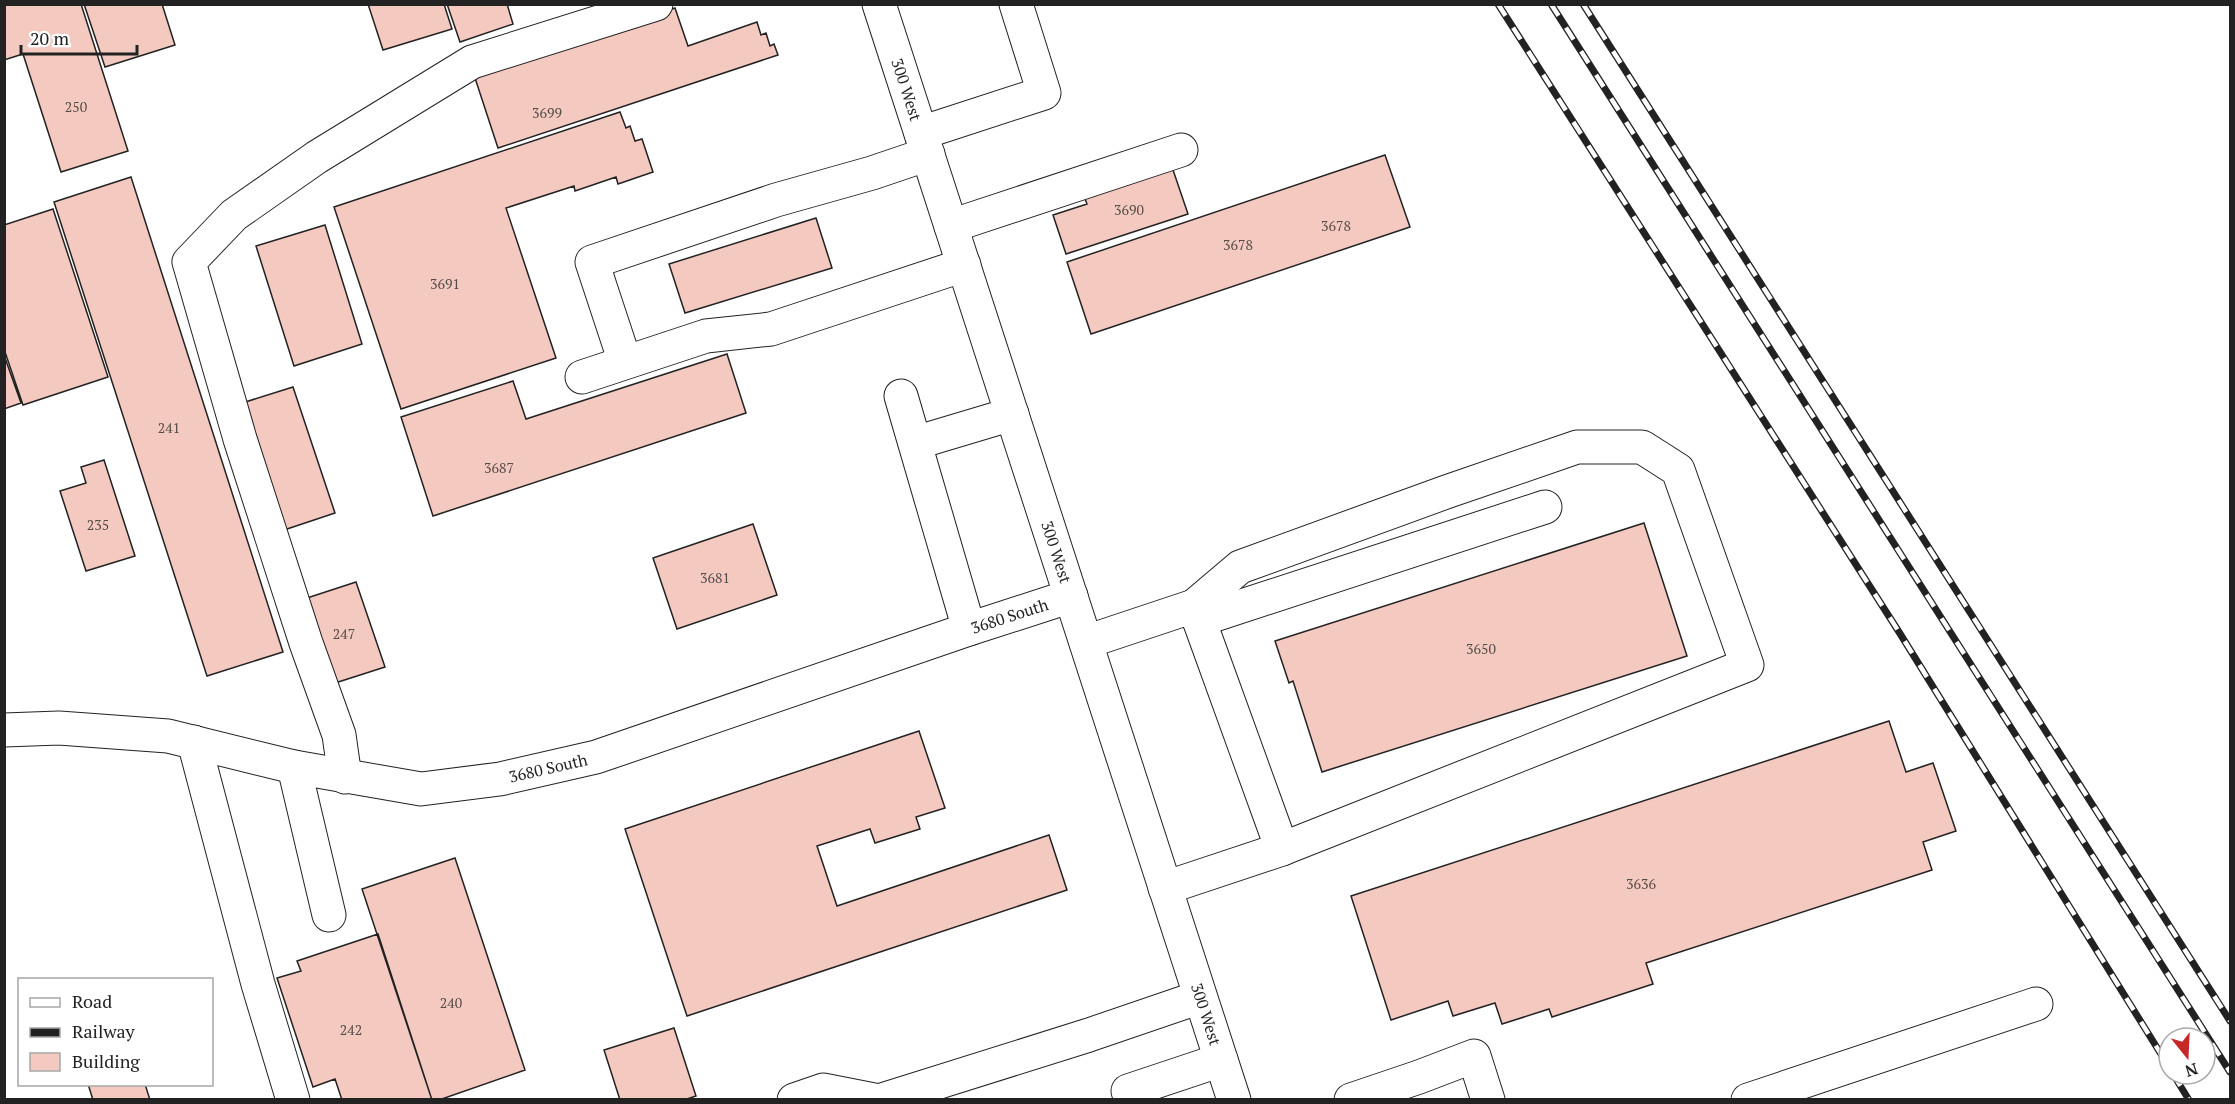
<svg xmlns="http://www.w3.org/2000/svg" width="2235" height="1104" viewBox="0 0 2235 1104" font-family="'PT Serif',serif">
	<rect width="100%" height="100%" fill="#fff"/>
	<path fill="#f3c9c0" stroke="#222" stroke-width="1.5" d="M 4,4 L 81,4 L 128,151 L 61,172 L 23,54 L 4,60 Z
		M 84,4 L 162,4 L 175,45 L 105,67 Z
		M 368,4 L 444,4 L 452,29 L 383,50 Z
		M 447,4 L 507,4 L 513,24 L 460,42 Z
		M 675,8 L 688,46 L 757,22 L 761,35 L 766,33 L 770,46 L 774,44 L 778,55 L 498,148 L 474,75 Z
		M 620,112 L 626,128 L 630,126 L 635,141 L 642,139 L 653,172 L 618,184 L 616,177 L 575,191 L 574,186 L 506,208 L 556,358 L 401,409 L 334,207 Z
		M 1385,155 L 1410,227 L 1091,334 L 1067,262 Z
		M 1171,164 L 1188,214 L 1066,254 L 1053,215 L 1087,204 L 1083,194 Z
		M 131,177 L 283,652 L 207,676 L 54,202 Z
		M 53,209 L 108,377 L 23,405 L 4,349 L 4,225 Z
		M 816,218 L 832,268 L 685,313 L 669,264 Z
		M 325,225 L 362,344 L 294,366 L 256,246 Z
		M 727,354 L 746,413 L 433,516 L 401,417 L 513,381 L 526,419 Z
		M 4,355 L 21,403 L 4,409 Z
		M 293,387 L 335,513 L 281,531 L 239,404 Z
		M 104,460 L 135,556 L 86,571 L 60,491 L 86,483 L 81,467 Z
		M 1644,523 L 1687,656 L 1322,772 L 1293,681 L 1289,683 L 1275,641 Z
		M 753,524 L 777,595 L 677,629 L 653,558 Z
		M 356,582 L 385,667 L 332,684 L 304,599 Z
		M 1889,721 L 1906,772 L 1933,763 L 1956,831 L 1923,842 L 1932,870 L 1646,963 L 1653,984 L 1552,1017 L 1549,1009 L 1502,1024 L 1495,1003 L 1453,1016 L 1448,1001 L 1391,1020 L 1351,896 Z
		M 919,731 L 945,808 L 916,817 L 920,829 L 875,843 L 870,829 L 817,846 L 837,906 L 1049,835 L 1067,890 L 687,1016 L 625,829 Z
		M 455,858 L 525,1070 L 439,1100 L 432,1100 L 362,889 Z
		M 378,934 L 432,1100 L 342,1100 L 335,1079 L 313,1087 L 277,978 L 301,971 L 297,961 Z
		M 674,1028 L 696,1096 L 684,1100 L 620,1100 L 604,1050 Z
		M 88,1084 L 145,1084 L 150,1100 L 93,1100 Z"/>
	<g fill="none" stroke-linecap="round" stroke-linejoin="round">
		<g stroke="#222" stroke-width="35">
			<g id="minor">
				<path id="s1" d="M 879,4 L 1234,1100"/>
				<path d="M 921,133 L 1044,93 L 1016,4"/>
				<path d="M 951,226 L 1181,150"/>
				<path d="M 625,362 L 592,262 L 776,200 L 872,173 L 928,154"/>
				<path d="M 582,377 L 706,336 L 771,329 L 964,265"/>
				<path d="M 901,396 L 969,629"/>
				<path d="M 915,443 L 1012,414"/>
				<path d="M 1199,620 L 1545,507"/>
				<path d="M 1086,642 L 1194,606 L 1282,849"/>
				<path id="s2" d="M 4,730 L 59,728 L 168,736 L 294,767 L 421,789 L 500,779 L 596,757 L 969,629 L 1071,596"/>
				<path d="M 194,742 L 258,984 L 293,1100"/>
				<path d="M 294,767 L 329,915"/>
				<path d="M 345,777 L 339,735 L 306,643 L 240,439 L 189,262 L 234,215 L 317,157 L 472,62 L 656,4"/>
				<path d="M 1165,888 L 1282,849 L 1747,665 L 1678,470 L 1642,447 L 1577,447 L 1446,492 L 1240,567 L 1194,606"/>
				<path d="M 794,1100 L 823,1090 L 874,1100"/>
				<path d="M 882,1100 L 1089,1035 L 1200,997"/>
				<path d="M 1131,1100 L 1128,1091 L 1221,1060"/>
				<path d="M 1351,1100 L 1419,1077 L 1474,1056 L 1488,1100"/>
				<path d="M 1748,1100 L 2036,1004"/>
			</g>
		</g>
		<use href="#minor" stroke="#fff" stroke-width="33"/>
		<g stroke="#222" stroke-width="7">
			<path id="rail" d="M 1498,4 L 1899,632 L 2169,1067
				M 1551,4 L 2230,1072
				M 1583,4 L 2230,1021
				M 2173,1074 L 2189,1100"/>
		</g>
		<use href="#rail" stroke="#fff" stroke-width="4.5" stroke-dasharray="14" stroke-linecap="butt"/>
	</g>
	<g text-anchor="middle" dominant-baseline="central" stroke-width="4.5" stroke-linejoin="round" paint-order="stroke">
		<g font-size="14" fill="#564c4a">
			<text x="76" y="106">250</text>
			<text x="547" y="112">3699</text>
			<text x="1129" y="209">3690</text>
			<text x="1336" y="225">3678</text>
			<text x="1238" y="244">3678</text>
			<text x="445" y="283">3691</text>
			<text x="169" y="427">241</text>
			<text x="499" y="467">3687</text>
			<text x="98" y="524">235</text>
			<text x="715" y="577">3681</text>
			<text x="344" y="633">247</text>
			<text x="1481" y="648">3650</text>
			<text x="1641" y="883">3636</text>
			<text x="451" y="1002">240</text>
			<text x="351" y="1029">242</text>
		</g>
		<g font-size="16" fill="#222" stroke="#fff">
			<text stroke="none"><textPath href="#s1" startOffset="90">300 West</textPath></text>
			<text stroke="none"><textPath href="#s1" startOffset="576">300 West</textPath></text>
			<text stroke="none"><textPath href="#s2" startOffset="1038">3680 South</textPath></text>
			<text stroke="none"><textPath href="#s2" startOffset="552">3680 South</textPath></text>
			<text stroke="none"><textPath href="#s1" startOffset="1062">300 West</textPath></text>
		</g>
	</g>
	<rect width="2235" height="1104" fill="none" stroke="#222222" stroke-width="12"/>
	<rect x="18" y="978" width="195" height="108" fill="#ffffff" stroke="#a7a7a7" stroke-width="1.5"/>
	<rect x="30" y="998" width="30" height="9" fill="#ffffff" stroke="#a7a7a7" stroke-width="1.5"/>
	<text x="72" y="1008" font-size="18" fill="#222222">Road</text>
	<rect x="30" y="1028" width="30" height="9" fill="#222222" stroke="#a7a7a7" stroke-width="1.5"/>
	<text x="72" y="1038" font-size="18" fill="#222222">Railway</text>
	<rect x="30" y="1053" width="30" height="18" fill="#f3c9c0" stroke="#a7a7a7" stroke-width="1.5"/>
	<text x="72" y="1068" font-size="18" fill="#222222">Building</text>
	<g transform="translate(2187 1056) rotate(162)"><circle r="28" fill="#ffffff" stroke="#a7a7a7" stroke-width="1.5"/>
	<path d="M0-4.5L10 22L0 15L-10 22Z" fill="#c62828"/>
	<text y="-9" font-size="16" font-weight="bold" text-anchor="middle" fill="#222222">N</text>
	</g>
	<path d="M21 45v9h116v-9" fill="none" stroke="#222222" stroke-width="3"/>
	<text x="30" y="45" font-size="18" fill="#222222" stroke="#ffffff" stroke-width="4.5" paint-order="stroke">20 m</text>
</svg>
